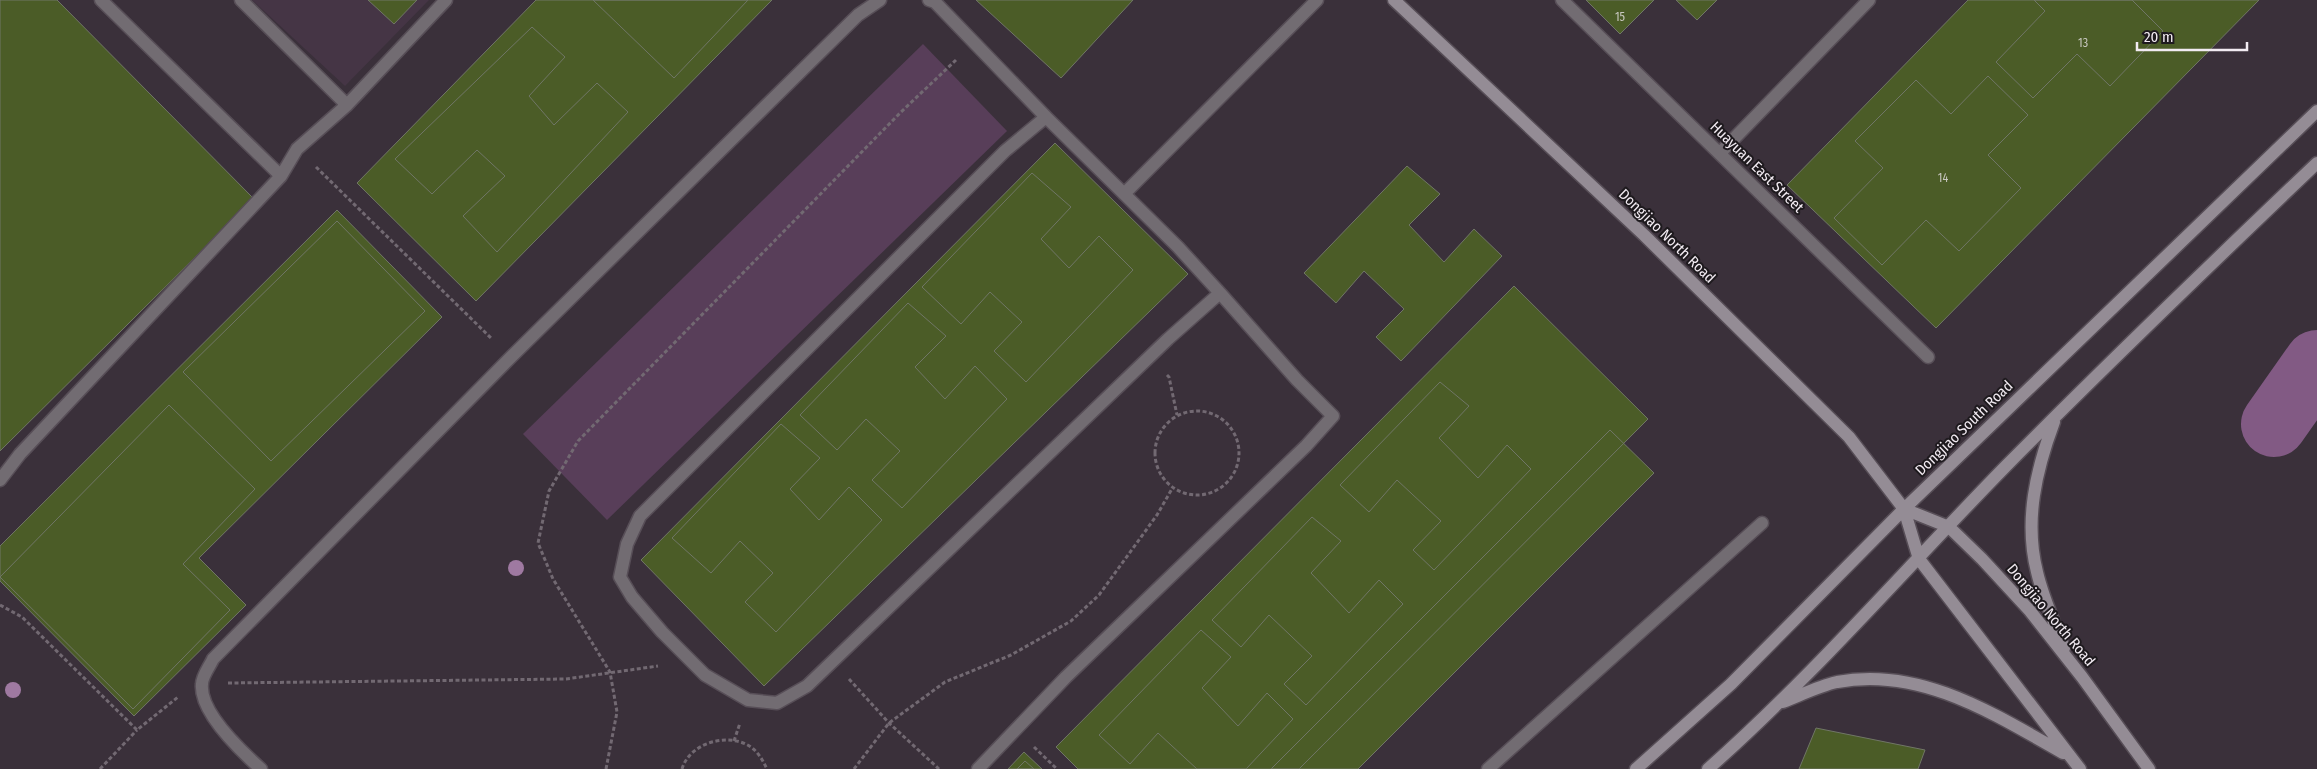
<svg xmlns="http://www.w3.org/2000/svg" width="2317" height="769" viewBox="0 0 2317 769" font-family="'Fira Sans Condensed',sans-serif">
	<rect width="100%" height="100%" fill="#3a303a"/>
	<path fill="#453545" d="M 252,0 L 429,0 L 345,86 Z"/>
	<path fill="#583e59" d="M 923,44 L 1007,131 L 607,520 L 523,434 Z"/>
	<g fill="none" stroke-linecap="round" stroke-linejoin="round">
		<path stroke="#825a84" stroke-width="66" d="M 2274,424 L 2317,363"/>
	</g>
	<path fill="#4b5c27" stroke="#707666" d="M 0,0 L 57,0 L 254,199 L 0,451 Z
		M 368,0 L 417,0 L 394,24 Z
		M 536,0 L 772,0 L 476,301 L 357,183 Z
		M 593,0 L 748,0 L 674,78 Z
		M 976,0 L 1133,0 L 1061,78 Z
		M 1586,0 L 1654,0 L 1620,34 Z
		M 1676,0 L 1717,0 L 1697,20 Z
		M 1968,0 L 2259,0 L 1936,328 L 1787,185 Z
		M 2034,0 L 2132,0 L 2163,31 L 2110,86 L 2077,54 L 2033,98 L 1996,62 L 2045,11 Z
		M 532,27 L 565,57 L 529,96 L 554,125 L 597,83 L 628,112 L 497,252 L 463,216 L 505,176 L 477,150 L 432,194 L 395,159 Z
		M 1988,76 L 2028,115 L 1988,155 L 2021,188 L 1959,251 L 1926,220 L 1882,265 L 1834,218 L 1883,168 L 1855,141 L 1916,80 L 1951,114 Z
		M 1055,143 L 1188,274 L 764,686 L 641,560 Z
		M 1407,166 L 1440,194 L 1409,225 L 1444,262 L 1474,229 L 1502,256 L 1401,361 L 1376,337 L 1404,309 L 1364,271 L 1336,303 L 1304,273 Z
		M 1032,173 L 1071,207 L 1041,239 L 1069,268 L 1099,236 L 1133,270 L 1026,382 L 994,351 L 1022,322 L 990,292 L 961,324 L 922,287 Z
		M 337,210 L 442,317 L 199,558 L 246,605 L 134,716 L 0,581 L 0,546 Z
		M 337,221 L 425,311 L 271,461 L 183,372 Z
		M 1514,286 L 1648,419 L 1299,769 L 1078,769 L 1056,747 Z
		M 908,303 L 946,336 L 915,367 L 945,399 L 975,366 L 1007,399 L 902,508 L 872,480 L 900,451 L 866,419 L 837,450 L 800,415 Z
		M 1440,382 L 1469,406 L 1439,438 L 1478,478 L 1507,445 L 1531,469 L 1434,570 L 1413,550 L 1441,521 L 1397,480 L 1369,512 L 1340,485 Z
		M 169,405 L 255,489 L 183,564 L 230,610 L 133,709 L 0,577 Z
		M 781,424 L 820,458 L 790,489 L 819,520 L 849,487 L 882,520 L 776,632 L 745,602 L 773,573 L 740,541 L 711,573 L 672,538 Z
		M 1610,430 L 1654,473 L 1358,769 L 1271,769 Z
		M 1312,517 L 1341,541 L 1311,573 L 1349,613 L 1379,580 L 1403,604 L 1306,705 L 1284,684 L 1312,656 L 1269,615 L 1241,647 L 1212,620 Z
		M 1201,630 L 1231,657 L 1202,688 L 1238,726 L 1267,693 L 1293,719 L 1246,769 L 1197,769 L 1158,733 L 1130,764 L 1099,735 Z
		M 1816,728 L 1925,750 L 1918,769 L 1799,769 Z
		M 1024,752 L 1042,769 L 1008,769 Z
		M 1025,761 L 1034,769 L 1017,769 Z"/>
	<g fill="none" stroke-linecap="round" stroke-linejoin="round">
		<g stroke="#574e57" stroke-width="15">
			<path id="lane" d="M 101,0 L 281,176
				M 241,0 L 347,105
				M 929,0 L 935,2 L 1046,117 L 1005,151 L 640,516 L 627,544 L 620,577 L 632,597 L 662,632 L 705,675 L 748,700 L 777,703 L 807,686 L 1168,339 L 1220,293 L 1297,380 L 1333,416 L 1306,446 L 1066,677 L 978,769
				M 1562,0 L 1928,357
				M 1046,117 L 1178,247 L 1220,293
				M 1720,153 L 1869,0
				M 1124,194 L 1317,0
				M 0,480 L 20,454 L 281,176 L 297,149 L 347,105 L 446,0
				M 261,769 C 242,752 199,712 202,684 C 202,676 210,666 213,659 L 511,357 L 858,15 L 880,0
				M 1488,769 L 1762,523"/>
		</g>
		<g stroke="#574e57" stroke-width="15">
			<path id="secondary" d="M 1394,0 L 1644,235 L 1849,437 L 1904,509 L 1919,559 L 2080,769
				M 2054,422 C 2036,470 2024,521 2037,572 C 2043,598 2055,624 2064,648
				M 1904,509 L 1949,527 L 1982,559 L 2030,611 L 2082,677 L 2149,769
				M 1783,702 C 1801,695 1819,686 1837,682 C 1920,666 1994,714 2063,753
				M 1636,769 L 1731,684 L 1904,509 L 2317,111
				M 1708,769 C 1814,675 1906,568 2005,467 C 2107,364 2212,263 2317,163"/>
		</g>
		<path stroke="#726972" stroke-width="3" stroke-dasharray="4 2.5" stroke-linecap="butt" d="M 316,167 L 492,339
			M 1167,375 L 1169,377 L 1177,415
			M1155 453a42 42 0 1 1 84 0a42 42 0 1 1-84 0Z
			M 0,605 L 22,617 L 137,730 L 178,697
			M 849,679 L 889,723 L 939,769
			M 228,683 L 566,679 L 658,666
			M 734,741 L 740,723
			M 1034,747 L 1057,769
			M 100,769 L 137,730
			M 606,769 L 617,712 L 610,672 L 553,579 L 538,543 L 549,491 L 578,441 L 901,112 L 956,60
			M 682,769 C 690,742 729,732 751,747 C 759,753 763,761 767,769
			M 854,769 L 889,723 L 945,682 L 1011,655 L 1071,621 L 1099,595 L 1157,515 L 1173,487"/>
		<use href="#lane" stroke="#726c72" stroke-width="12"/>
		<use href="#secondary" stroke="#948c95" stroke-width="12"/>
	</g>
	<g fill="#9f79a1">
		<circle cx="516" cy="568" r="8"/>
		<circle cx="13" cy="690" r="8"/>
	</g>
	<g text-anchor="middle" dominant-baseline="central" stroke-width="4" stroke-linejoin="round" paint-order="stroke">
		<g font-size="12" fill="#c8c7bf">
			<text x="1620" y="17">15</text>
			<text x="2083" y="43">13</text>
			<text x="1943" y="178">14</text>
		</g>
		<g font-size="15" fill="#f2ebf2" stroke="#1e1a1e">
			<text transform="translate(1757 167) rotate(44)">Huayuan East Street</text>
			<text transform="translate(1667 236) rotate(44)">Dongjiao North Road</text>
			<text transform="translate(1964 428) rotate(-44)">Dongjiao South Road</text>
			<text transform="translate(2051 615) rotate(50)">Dongjiao North Road</text>
		</g>
	</g>
	<path d="M2137 42v8h110v-8" fill="none" stroke="#f2ebf2" stroke-width="2.5"/>
	<text x="2144" y="42" font-size="15" fill="#f2ebf2" stroke="#1e1a1e" stroke-width="4" paint-order="stroke">20 m</text>
</svg>
